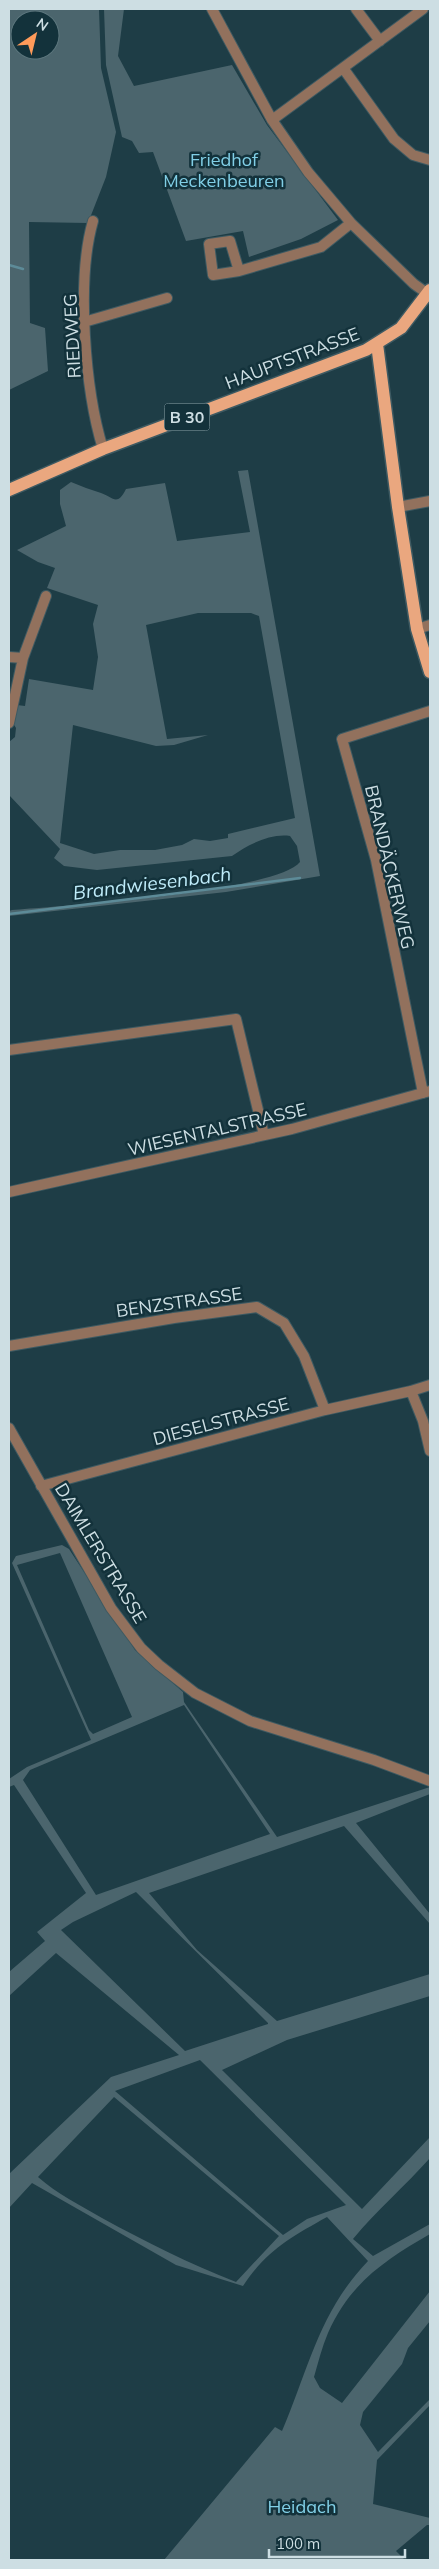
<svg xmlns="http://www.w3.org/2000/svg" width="439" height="2569" viewBox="0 0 439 2569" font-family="Mulish,sans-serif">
	<rect width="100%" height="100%" fill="#1e3d46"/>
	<path fill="#4b656d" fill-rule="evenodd" d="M 9,9 L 99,9 L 101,68 L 116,132 L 106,177 L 88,223 L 29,222 L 30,323 L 45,328 L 48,371 L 9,390 ZM 20,20 L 50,20 L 50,50 L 20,50 Z
		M 104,9 L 124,9 L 118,56 L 134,86 L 232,65 L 267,125 L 338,220 L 301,239 L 249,257 L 243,231 L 186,241 L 153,152 L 139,153 L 132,141 L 122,137 L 106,65 Z
		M 248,470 L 320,876 L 226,892 L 9,916 L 9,911 L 12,910 C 60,906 275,892 300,862 L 297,846 L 290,836 C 271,833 247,845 232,856 L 97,870 L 64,866 L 54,858 L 60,849 L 9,795 L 9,742 L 15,737 L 16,728 L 13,723 L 17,705 L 25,706 L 29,679 L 93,690 L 98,657 L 93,624 L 98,605 L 47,588 L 55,568 L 38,562 L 17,550 L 66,526 L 60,504 L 60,490 L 71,482 C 81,486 91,490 101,493 C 113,497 117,507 126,489 L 165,483 L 177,541 L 250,532 L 238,471 ZM 198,613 L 251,613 L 259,616 L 295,818 L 228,834 L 228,838 L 210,841 L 194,839 L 182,845 L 155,850 L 120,850 L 94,854 L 60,843 L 73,725 L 156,746 L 174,745 L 208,735 L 167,739 L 146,625 Z
		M 62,1545 L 69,1549 L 135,1650 L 183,1692 L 184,1702 L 277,1837 L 430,1787 L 430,1794 L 356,1823 L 430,1914 L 430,1924 L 344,1826 L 149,1893 L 197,1950 L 277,2021 L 430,1974 L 430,1996 L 287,2040 L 222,2070 L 362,2209 L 430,2137 L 430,2158 C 405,2186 377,2210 353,2239 L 373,2256 L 430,2224 L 430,2234 C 385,2260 350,2283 328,2333 C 322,2347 318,2363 314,2377 L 320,2388 L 342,2403 L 430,2291 L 430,2321 L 408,2348 L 402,2364 L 363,2412 L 360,2425 L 378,2452 L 430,2399 L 430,2405 L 377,2460 L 373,2504 L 430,2518 L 430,2525 L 427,2525 L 396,2551 L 405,2560 L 164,2560 L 275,2427 L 282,2431 C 309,2368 319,2312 368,2261 L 327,2217 C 291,2237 266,2251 243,2286 L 176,2265 L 32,2183 L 9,2208 L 9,2174 L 111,2077 L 179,2055 L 56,1953 L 9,1996 L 9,1972 L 45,1941 L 37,1932 L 86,1893 L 14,1785 L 9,1787 L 9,1779 L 27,1767 L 91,1740 L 12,1563 L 16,1556 ZM 60,1553 L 132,1717 L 93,1734 L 89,1730 L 17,1565 ZM 184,1705 L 270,1834 L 96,1895 L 23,1780 L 30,1770 ZM 136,1892 L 268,2023 L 268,2024 L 185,2051 L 61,1930 L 73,1922 ZM 200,2060 L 346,2205 L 307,2219 L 283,2235 L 115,2091 ZM 114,2097 L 279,2236 L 236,2282 C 190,2264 146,2242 102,2218 C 80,2205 57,2194 38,2177 Z"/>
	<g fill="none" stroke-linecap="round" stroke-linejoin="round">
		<path stroke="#5d8b98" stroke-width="2.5" d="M 9,265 L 23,269
			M 9,914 L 300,878"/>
		<g stroke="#3e5a62" stroke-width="12">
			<path id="minor" d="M 212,9 L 272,120 L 308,172 L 351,223 L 414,284 L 428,294
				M 356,9 L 380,41
				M 343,68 L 394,139 L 413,155 L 430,160
				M 272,120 L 423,9
				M 93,221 C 76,280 85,390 103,449
				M 239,271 L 230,241 L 209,244 L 213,275 L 239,271 L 321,247 L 351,223
				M 84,322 L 167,298
				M 398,507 L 430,501
				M 417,629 L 430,625
				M 9,657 L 23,658 L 46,596
				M 9,723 L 23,658
				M 9,1050 L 236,1019 L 264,1135
				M 423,1093 L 376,860 L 342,739 L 430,711
				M 9,1192 L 292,1129 L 430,1091
				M 9,1346 L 174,1318 L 257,1307 L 284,1323 L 304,1356 L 325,1410
				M 411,1391 L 430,1385
				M 9,1428 L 111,1608 L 141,1648 L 159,1665 L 195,1693 L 250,1721 L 374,1760 L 430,1781
				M 41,1486 L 325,1410 L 411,1391 L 423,1421 L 430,1451"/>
		</g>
		<g stroke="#3e5a62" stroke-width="15">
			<path id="major" d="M 377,344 L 398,507 L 417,629 L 430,672
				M 9,490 L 103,449 L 366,350 L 401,328 L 430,290"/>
		</g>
		<use href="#minor" stroke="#92715d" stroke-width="10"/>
		<use href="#major" stroke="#eaa77f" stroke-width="12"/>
	</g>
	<g text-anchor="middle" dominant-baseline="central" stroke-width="5" stroke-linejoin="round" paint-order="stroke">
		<rect fill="#13323b" stroke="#95aab1" stroke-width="1" x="164.5" y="403.5" width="45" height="27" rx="4"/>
		<g font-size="16" font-weight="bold" fill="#cddee3">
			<text x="187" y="417">B 30</text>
		</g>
		<g font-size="18" fill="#81cfe6" stroke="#13323b">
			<text x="224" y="159">Friedhof<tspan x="224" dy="21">Meckenbeuren</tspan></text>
			<text x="302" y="2506">Heidach</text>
		</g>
		<g font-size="18" fill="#cddee3" stroke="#13323b">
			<text transform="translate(72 336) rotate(-93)">RIEDWEG</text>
			<text transform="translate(292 358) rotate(-21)">HAUPTSTRASSE</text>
			<text transform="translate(390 867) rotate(77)">BRANDÄCKERWEG</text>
			<text transform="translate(217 1129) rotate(-13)">WIESENTALSTRASSE</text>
			<text transform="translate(179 1302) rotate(-8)">BENZSTRASSE</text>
			<text transform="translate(221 1421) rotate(-15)">DIESELSTRASSE</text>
			<text transform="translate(101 1553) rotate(59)">DAIMLERSTRASSE</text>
		</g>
		<g font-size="19" font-style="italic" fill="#bfecfa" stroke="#13323b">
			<text transform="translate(152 883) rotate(-7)">Brandwiesenbach</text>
		</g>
	</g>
	<rect width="439" height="2569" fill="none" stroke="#cddee3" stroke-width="20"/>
	<g transform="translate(35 35) rotate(35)"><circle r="24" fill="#13323b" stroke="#5d777e"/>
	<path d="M0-4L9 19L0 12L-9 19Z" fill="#ff9b5a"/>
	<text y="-8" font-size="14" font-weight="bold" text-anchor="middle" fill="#cddee3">N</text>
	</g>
	<path d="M269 2549v8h136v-8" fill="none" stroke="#cddee3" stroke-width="2.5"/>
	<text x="276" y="2549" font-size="15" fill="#cddee3" stroke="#13323b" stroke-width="4" paint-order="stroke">100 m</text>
</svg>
